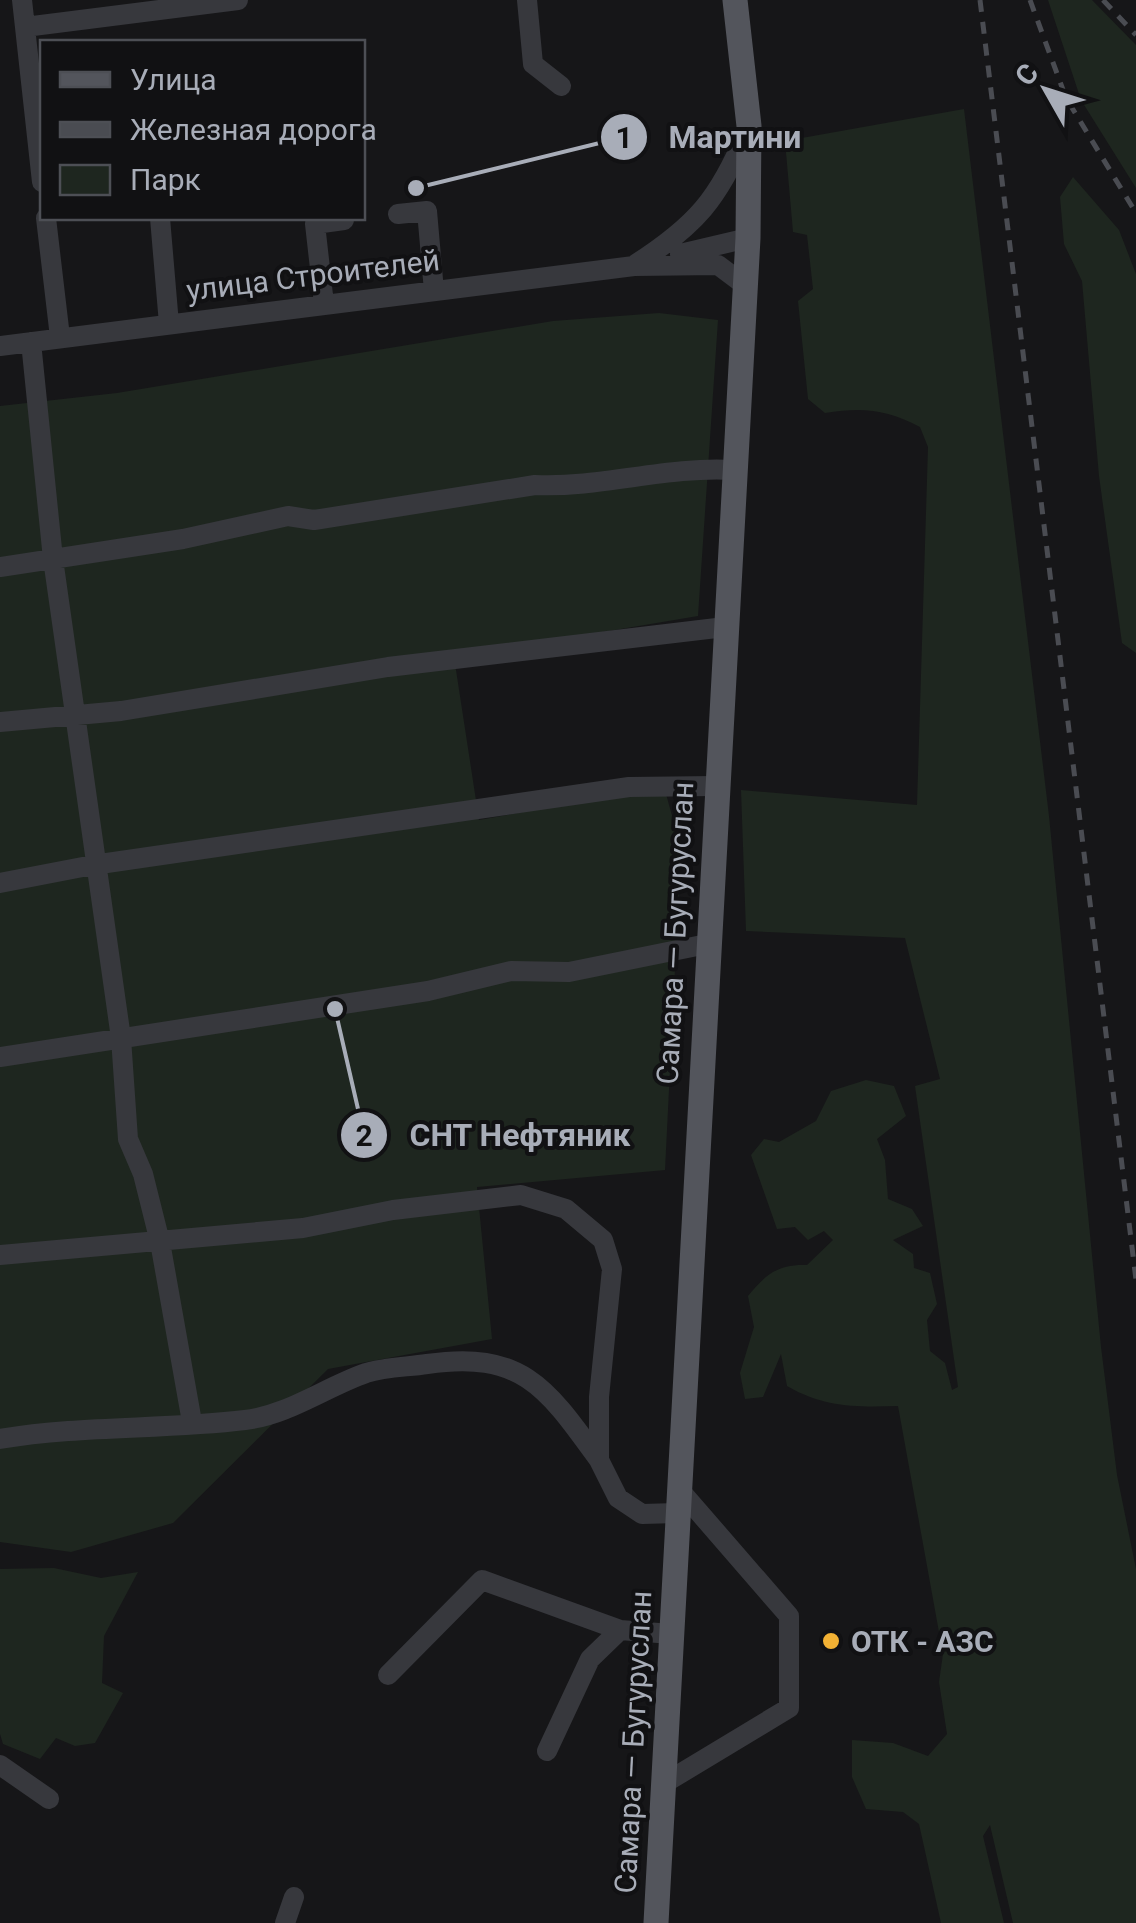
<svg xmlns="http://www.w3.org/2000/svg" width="1136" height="1923" viewBox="0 0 1136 1923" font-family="Roboto,sans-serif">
	<rect width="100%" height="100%" fill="#161618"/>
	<path fill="#1e261f" d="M 1048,0 L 1092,0 L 1136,45 L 1136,188 L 1081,100 Z
		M 964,109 L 1049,816 L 1101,1347 L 1117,1475 L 1136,1569 L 1136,1923 L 1013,1923 L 990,1825 L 983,1836 L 1004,1923 L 941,1923 L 919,1824 L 903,1812 L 866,1809 L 852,1777 L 852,1740 L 893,1743 L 928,1756 L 947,1734 L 939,1682 L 943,1654 L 898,1406 C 856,1407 825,1408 787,1386 L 781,1354 L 763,1397 L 745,1399 L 740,1373 L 754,1327 L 748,1296 C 766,1274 778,1264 807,1265 L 833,1240 L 824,1231 L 808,1240 L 795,1227 L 777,1229 L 751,1155 L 764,1139 L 779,1142 L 816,1121 L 831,1091 L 866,1080 L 894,1086 L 906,1116 L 877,1139 L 885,1160 L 888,1199 L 912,1209 L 923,1226 L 893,1240 L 913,1254 L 914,1268 L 930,1273 L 937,1304 L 927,1320 L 930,1351 L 945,1363 L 952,1390 L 958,1387 L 915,1086 L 940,1079 L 905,938 L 746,931 L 741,790 L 917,805 L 928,447 L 920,427 C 886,409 862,407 825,413 L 808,399 L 798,301 L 813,289 L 807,235 L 793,232 L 785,141 Z
		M 1073,177 L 1119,230 L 1136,274 L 1136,653 L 1122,643 L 1099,476 L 1082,281 L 1064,244 L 1060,197 Z
		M 659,313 L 718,320 L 698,616 L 454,657 L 479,820 L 628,793 L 666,794 L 681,848 L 665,1170 L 477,1187 L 492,1339 L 328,1369 L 173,1523 L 71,1552 L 0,1542 L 0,406 L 117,393 L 553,321 Z
		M 54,1568 L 101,1578 L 138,1572 L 104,1636 L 102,1683 L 123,1693 L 95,1743 L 75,1746 L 56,1738 L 40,1759 L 3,1744 L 0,1734 L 0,1569 Z"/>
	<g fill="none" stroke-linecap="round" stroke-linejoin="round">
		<path stroke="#37383d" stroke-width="20" d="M 22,0 L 42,182
			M 527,0 L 533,64 L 561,86
			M 25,27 L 238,0
			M 398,214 L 427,211 L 434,291
			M 46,218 L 60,337
			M 160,218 L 169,324
			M 680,254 L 748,238
			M 636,264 C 695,226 719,199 746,133
			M 324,304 L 315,224 L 344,220
			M 31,342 L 53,559 L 121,1038 L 128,1139 L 143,1174 L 160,1242 L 192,1422
			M 0,346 L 634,266 L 718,265 L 746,286
			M 0,567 L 183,539 L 288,516 L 314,520 L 535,485 C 601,488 667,466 733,470
			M 0,722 L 121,711 L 388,667 L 725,627
			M 0,883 L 93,865 L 629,787 L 715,786
			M 0,1057 L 428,991 L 511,971 L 569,972 L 707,944
			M 0,1255 L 303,1228 L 393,1210 L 521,1195 L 566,1209 L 603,1240 L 612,1269 L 599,1397 L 599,1460 L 618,1498 L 642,1514 L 677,1513
			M 0,1439 C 81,1425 163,1430 245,1420 C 288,1415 326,1387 366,1373 C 385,1367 407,1367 427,1364 C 522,1350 547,1388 599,1460
			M 388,1675 L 482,1580 L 620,1630 L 671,1634
			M 547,1751 L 590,1659 L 620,1630
			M 0,1765 L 49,1799
			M 663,1784 L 789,1708 L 789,1616 L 678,1488
			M 285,1923 L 294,1897"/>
		<path stroke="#53555c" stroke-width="25" d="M 656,1923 L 748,238 L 749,126 L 735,0"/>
		<path stroke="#4a4c52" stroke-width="5" stroke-dasharray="12 10" stroke-linecap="butt" d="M 980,0 L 1136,1280
			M 1030,0 L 1066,98 L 1136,213
			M 1103,0 L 1136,35"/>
	</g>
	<circle fill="#f2b134" stroke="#111113" stroke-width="4" cx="831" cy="1641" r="10"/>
	<g text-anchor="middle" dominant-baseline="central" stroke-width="8" stroke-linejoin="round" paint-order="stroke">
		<g font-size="30" fill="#a8adb8" stroke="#111113">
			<text transform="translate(313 275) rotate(-7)">улица Строителей</text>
			<text transform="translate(675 933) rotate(-87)">Самара — Бугуруслан</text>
			<text transform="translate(633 1742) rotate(-87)">Самара — Бугуруслан</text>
		</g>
		<g font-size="30" font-weight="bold" fill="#a8adb8" stroke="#111113" text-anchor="start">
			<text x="851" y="1641">ОТК - АЗС</text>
		</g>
	</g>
	<path fill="none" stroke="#a8adb8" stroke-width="4" d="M416 188L624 137M335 1009L364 1135"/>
	<g fill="#a8adb8" stroke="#111113" stroke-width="4">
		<circle cx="416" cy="188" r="10"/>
		<circle cx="335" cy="1009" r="10"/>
		<circle cx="624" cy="137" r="25"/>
		<circle cx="364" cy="1135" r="25"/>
	</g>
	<g font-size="30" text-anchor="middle" font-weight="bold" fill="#111">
		<text x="624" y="148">1</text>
		<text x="364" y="1146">2</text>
	</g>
	<g font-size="32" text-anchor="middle" font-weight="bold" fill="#a8adb8" stroke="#111113" stroke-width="8" stroke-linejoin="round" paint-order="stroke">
		<text x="735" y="148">Мартини</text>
		<text x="520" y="1146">СНТ Нефтяник</text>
	</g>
	<rect x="40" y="40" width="325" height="180" fill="#111113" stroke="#4d4f55" stroke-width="2.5"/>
	<rect x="60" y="72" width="50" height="15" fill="#53555c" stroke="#4d4f55" stroke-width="2.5"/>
	<text x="130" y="90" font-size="30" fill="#a8adb8">Улица</text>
	<rect x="60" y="122" width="50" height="15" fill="#4a4c52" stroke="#4d4f55" stroke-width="2.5"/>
	<text x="130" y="140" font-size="30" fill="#a8adb8">Железная дорога</text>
	<rect x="60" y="165" width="50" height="30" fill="#1e261f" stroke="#4d4f55" stroke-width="2.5"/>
	<text x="130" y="190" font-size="30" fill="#a8adb8">Парк</text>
	<g transform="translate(1046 90) rotate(309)" stroke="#111113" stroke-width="8" paint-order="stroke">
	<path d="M0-8L18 38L0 25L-18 38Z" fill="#a8adb8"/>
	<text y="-15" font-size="28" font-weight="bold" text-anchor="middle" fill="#a8adb8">С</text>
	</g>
</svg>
